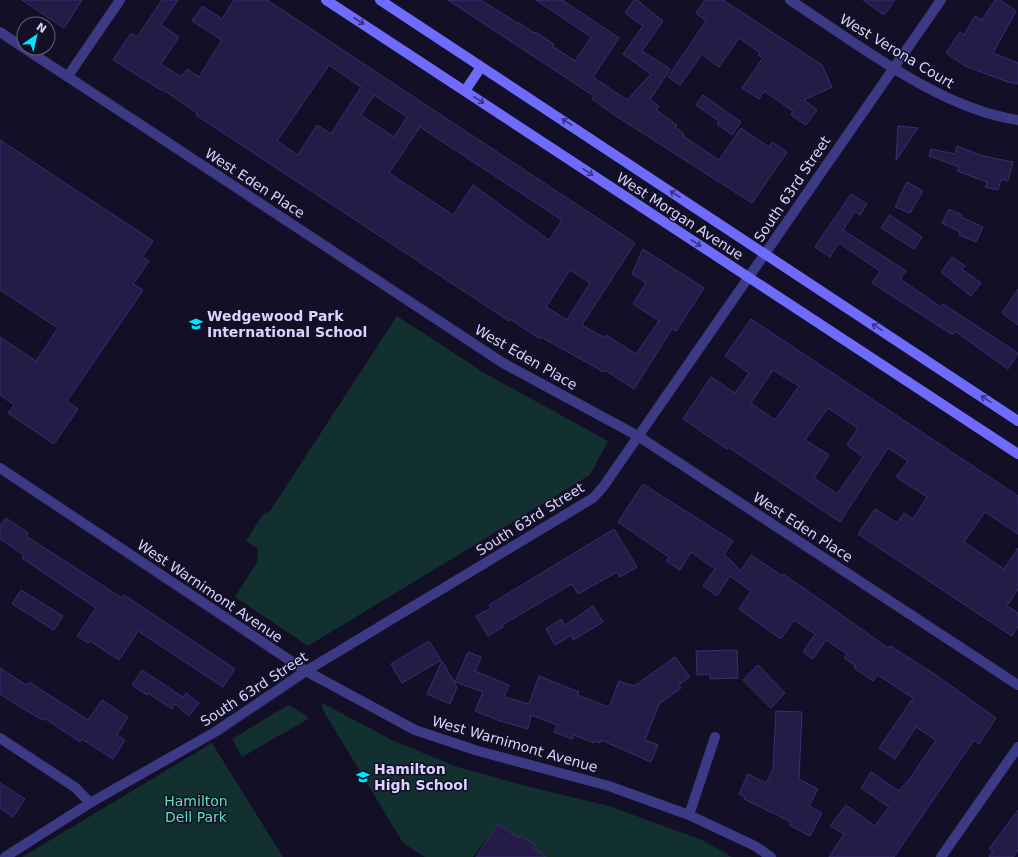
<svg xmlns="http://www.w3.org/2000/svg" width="1018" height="857" viewBox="0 0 1018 857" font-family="'DejaVu Sans',sans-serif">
	<rect width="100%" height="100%" fill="#130f26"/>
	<path fill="#12302f" d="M 397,316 L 486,374 L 608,441 L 590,475 L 308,646 L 235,597 L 257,562 L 258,549 L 246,541 L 263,514 L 270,511 Z
		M 322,703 L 392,740 L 457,767 L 530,787 L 609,806 L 702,840 L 732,857 L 546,857 L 498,824 L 473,857 L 425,857 L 403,843 L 323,710 Z
		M 288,705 L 307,716 L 308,719 L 242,757 L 232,739 Z
		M 212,743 L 283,857 L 22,857 Z"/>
	<path fill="#241b47" stroke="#3b2d73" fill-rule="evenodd" d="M 22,0 L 82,0 L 64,28 Z
		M 162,0 L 178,0 L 161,25 L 179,37 L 161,64 L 181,77 L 187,69 L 199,77 L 222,40 L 192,21 L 202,6 L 222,19 L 234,0 L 267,0 L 635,243 L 582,325 L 605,338 L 606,335 L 636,354 L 659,321 L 633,304 L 646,283 L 632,274 L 643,249 L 704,288 L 676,331 L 672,329 L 634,389 L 605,370 L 604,372 L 541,337 L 540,339 L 510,319 L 509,321 L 196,115 L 197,113 L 162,89 L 161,90 L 113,60 L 131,33 L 137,37 ZM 329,65 L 361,87 L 331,134 L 317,125 L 298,155 L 277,141 ZM 374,95 L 407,117 L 394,137 L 361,115 ZM 420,127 L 562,220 L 549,240 L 473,185 L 453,215 L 389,173 ZM 570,270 L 590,283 L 567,320 L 546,307 Z
		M 448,0 L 481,0 L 517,23 L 518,22 L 534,33 L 535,32 L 554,44 L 552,46 L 575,61 L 591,37 L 536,0 L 562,0 L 619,38 L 593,77 L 627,100 L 651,74 L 623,54 L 643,26 L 625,13 L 634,0 L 637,0 L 663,21 L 642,51 L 670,69 L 650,100 L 659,106 L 656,110 L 677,125 L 675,127 L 684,134 L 683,136 L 719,160 L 741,128 L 769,147 L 772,142 L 787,152 L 752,203 L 613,114 L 592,99 L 594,96 Z
		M 705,0 L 723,0 L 822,65 L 832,87 L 804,100 L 817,110 L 806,125 L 791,115 L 793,111 L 764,91 L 759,99 L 742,88 L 763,58 L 758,55 L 760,53 L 739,38 L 719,67 L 702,54 L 680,85 L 668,77 L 706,21 L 696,13 Z
		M 863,0 L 895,0 L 884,15 Z
		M 995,0 L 1000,0 L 1016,11 L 993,53 L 1018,63 L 1018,84 L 1008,82 L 965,66 L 946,53 L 960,32 L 964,35 L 975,16 L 982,20 Z
		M 703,95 L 741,122 L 732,135 L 717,124 L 719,121 L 696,105 Z
		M 898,126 L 918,128 L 896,160 Z
		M 0,140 L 153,241 L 142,257 L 149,261 L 133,284 L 143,290 L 67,401 L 78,409 L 54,444 L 8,413 L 14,405 L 0,395 L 0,337 L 36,361 L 58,328 L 0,290 Z
		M 957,146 L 983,156 L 1013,162 L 1008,181 L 1001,179 L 998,190 L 985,187 L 987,182 L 957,171 L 959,167 L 929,156 L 931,149 L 955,154 Z
		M 907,182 L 923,191 L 910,213 L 895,207 Z
		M 851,194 L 867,204 L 860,215 L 855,211 L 843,230 L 906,271 L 900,279 L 941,307 L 943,304 L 1018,353 L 1008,369 L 955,331 L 953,335 L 872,283 L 880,271 L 839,243 L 830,257 L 815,247 Z
		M 949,209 L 962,215 L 961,217 L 983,227 L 976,242 L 959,235 L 960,232 L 942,223 Z
		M 890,215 L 922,237 L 914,249 L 881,228 Z
		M 952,257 L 965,266 L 962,269 L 981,283 L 971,296 L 941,272 Z
		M 1018,289 L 1018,325 L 1002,313 Z
		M 751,319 L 1018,496 L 1018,534 L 985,512 L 964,542 L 1004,569 L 1018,548 L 1018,589 L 1007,606 L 1018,613 L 1018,626 L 1012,636 L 858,534 L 875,509 L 897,523 L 904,513 L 913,519 L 927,497 L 896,477 L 908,461 L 888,448 L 840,522 L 728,447 L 727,449 L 683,419 L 711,377 L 735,393 L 749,373 L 725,356 ZM 773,370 L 799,386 L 775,420 L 751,403 ZM 828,408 L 858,428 L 847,445 L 863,457 L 837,494 L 814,478 L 829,455 L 805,440 Z
		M 643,484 L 733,541 L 724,554 L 741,571 L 751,555 L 782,576 L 783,574 L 802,587 L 888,648 L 890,646 L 936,675 L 996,718 L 979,744 L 974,740 L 894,857 L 829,857 L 844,834 L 830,826 L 846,805 L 875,826 L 889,807 L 861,788 L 871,772 L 899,791 L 911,777 L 936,740 L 916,727 L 895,759 L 879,748 L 913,698 L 878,675 L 873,681 L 854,668 L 856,666 L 844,658 L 847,654 L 826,640 L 813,659 L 803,652 L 815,634 L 794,620 L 781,639 L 768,630 L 739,609 L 751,591 L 730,576 L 717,596 L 703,586 L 715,569 L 691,552 L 680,570 L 666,561 L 669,557 L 618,522 Z
		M 6,518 L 28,533 L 26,536 L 91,578 L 122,598 L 124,595 L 235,669 L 223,687 L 138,631 L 119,660 L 90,641 L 88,643 L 77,636 L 96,608 L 22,558 L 24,555 L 0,539 L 0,526 Z
		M 614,529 L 637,567 L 620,577 L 617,572 L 578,594 L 572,584 L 502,625 L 503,627 L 488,636 L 476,616 L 491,608 L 489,605 Z
		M 21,590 L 63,616 L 54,630 L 12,604 Z
		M 593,606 L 603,622 L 573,640 L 572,635 L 555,645 L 546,629 L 561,619 L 565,625 Z
		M 429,641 L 441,660 L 402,683 L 391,664 Z
		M 737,650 L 738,678 L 710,679 L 710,674 L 697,675 L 696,651 Z
		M 468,652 L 481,657 L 475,671 L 509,685 L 504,697 L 529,704 L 539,676 L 579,692 L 577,695 L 609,707 L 619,681 L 634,686 L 675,657 L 690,677 L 679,685 L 681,688 L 659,704 L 645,740 L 658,745 L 651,762 L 601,740 L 600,743 L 594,741 L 594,743 L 574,735 L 572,739 L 554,732 L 557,725 L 531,715 L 528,729 L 500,721 L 475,711 L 483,692 L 455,682 Z
		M 442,661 L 457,687 L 450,704 L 427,694 Z
		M 758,665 L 785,693 L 771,708 L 743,680 Z
		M 0,668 L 26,685 L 29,682 L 88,720 L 102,700 L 128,717 L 117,735 L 125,740 L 113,759 L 82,739 L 80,742 L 44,718 L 43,720 L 20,707 L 0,694 Z
		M 142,670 L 183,697 L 186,693 L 199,703 L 189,716 L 175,704 L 172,709 L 148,693 L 147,695 L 132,685 Z
		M 776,711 L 802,712 L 799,779 L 818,789 L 809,806 L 822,813 L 810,836 L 789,825 L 791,822 L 744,799 L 745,797 L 739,794 L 748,774 L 766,783 L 773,769 Z
		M 0,783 L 25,799 L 13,817 L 0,808 Z
		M 1018,810 L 1018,850 L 1013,857 L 989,857 L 993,851 L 989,849 Z
		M 498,824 L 519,838 L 521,836 L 535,845 L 533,848 L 546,857 L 476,857 Z"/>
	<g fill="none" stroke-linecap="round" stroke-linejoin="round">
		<path stroke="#3d3a85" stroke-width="10" d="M 790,0 C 856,43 940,109 1018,120
			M 0,32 L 24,48
			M 24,48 L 503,363 L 638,436 L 1018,685
			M 68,76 L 120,0
			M 0,468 L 306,671 L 415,730 L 478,751 L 609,786 L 689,815 L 755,846 L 771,857
			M 0,738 L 76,788 L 90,803
			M 689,815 L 715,737
			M 5,857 L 90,803 L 215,732 L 306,671 L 593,498 L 603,487 L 941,0
			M 941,857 L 1018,747"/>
		<path stroke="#6f6bff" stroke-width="10" d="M 326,0 L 1018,454
			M 380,0 L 1018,421
			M 465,91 L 481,67"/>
	</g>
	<defs><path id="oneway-shaft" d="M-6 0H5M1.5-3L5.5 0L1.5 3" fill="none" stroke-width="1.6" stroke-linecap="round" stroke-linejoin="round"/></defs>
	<g stroke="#38347d">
		<use href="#oneway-shaft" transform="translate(359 21) rotate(33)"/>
		<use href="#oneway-shaft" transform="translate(479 100) rotate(33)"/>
		<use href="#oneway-shaft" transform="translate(567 122) rotate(-147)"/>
		<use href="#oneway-shaft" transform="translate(588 172) rotate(33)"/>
		<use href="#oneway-shaft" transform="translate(675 194) rotate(-147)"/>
		<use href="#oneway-shaft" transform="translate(696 243) rotate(33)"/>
		<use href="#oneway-shaft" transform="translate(877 327) rotate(-146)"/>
		<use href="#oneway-shaft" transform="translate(986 399) rotate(-146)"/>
	</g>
	<defs>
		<g id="school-bare" transform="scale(1.08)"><path d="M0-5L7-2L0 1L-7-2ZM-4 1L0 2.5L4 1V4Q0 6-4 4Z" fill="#00e5ff" stroke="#130f26" stroke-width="2.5" paint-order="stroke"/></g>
	</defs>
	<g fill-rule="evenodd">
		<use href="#school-bare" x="196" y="324"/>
		<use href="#school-bare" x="363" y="777"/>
	</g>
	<g text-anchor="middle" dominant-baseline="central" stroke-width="3" stroke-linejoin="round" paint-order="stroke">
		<g font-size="14" fill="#d9d4ff" stroke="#130f26">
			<text transform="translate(897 51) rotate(31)">West Verona Court</text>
			<text transform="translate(255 183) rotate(33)">West Eden Place</text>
			<text transform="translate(792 189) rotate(-56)">South 63rd Street</text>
			<text transform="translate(680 216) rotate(33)">West Morgan Avenue</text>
			<text transform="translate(526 357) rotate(30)">West Eden Place</text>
			<text transform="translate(530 519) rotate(-32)">South 63rd Street</text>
			<text transform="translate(803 527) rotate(33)">West Eden Place</text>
			<text transform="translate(210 591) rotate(34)">West Warnimont Avenue</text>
			<text transform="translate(254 689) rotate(-33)">South 63rd Street</text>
			<text transform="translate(515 744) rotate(16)">West Warnimont Avenue</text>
		</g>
		<g font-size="14" font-weight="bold" fill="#d9d4ff" stroke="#130f26" text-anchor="start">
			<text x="207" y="316">Wedgewood Park<tspan x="207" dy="16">International School</tspan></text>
			<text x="374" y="769">Hamilton<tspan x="374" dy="16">High School</tspan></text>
		</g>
		<g font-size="14" fill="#5fe0c0" stroke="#130f26">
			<text x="196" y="801">Hamilton<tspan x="196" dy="16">Dell Park</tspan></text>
		</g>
	</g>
	<g transform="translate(36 36) rotate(34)"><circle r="19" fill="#130f26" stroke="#625e7d"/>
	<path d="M0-3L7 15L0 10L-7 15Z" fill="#00e5ff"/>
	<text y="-6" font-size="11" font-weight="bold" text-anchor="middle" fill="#d9d4ff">N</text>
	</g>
</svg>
